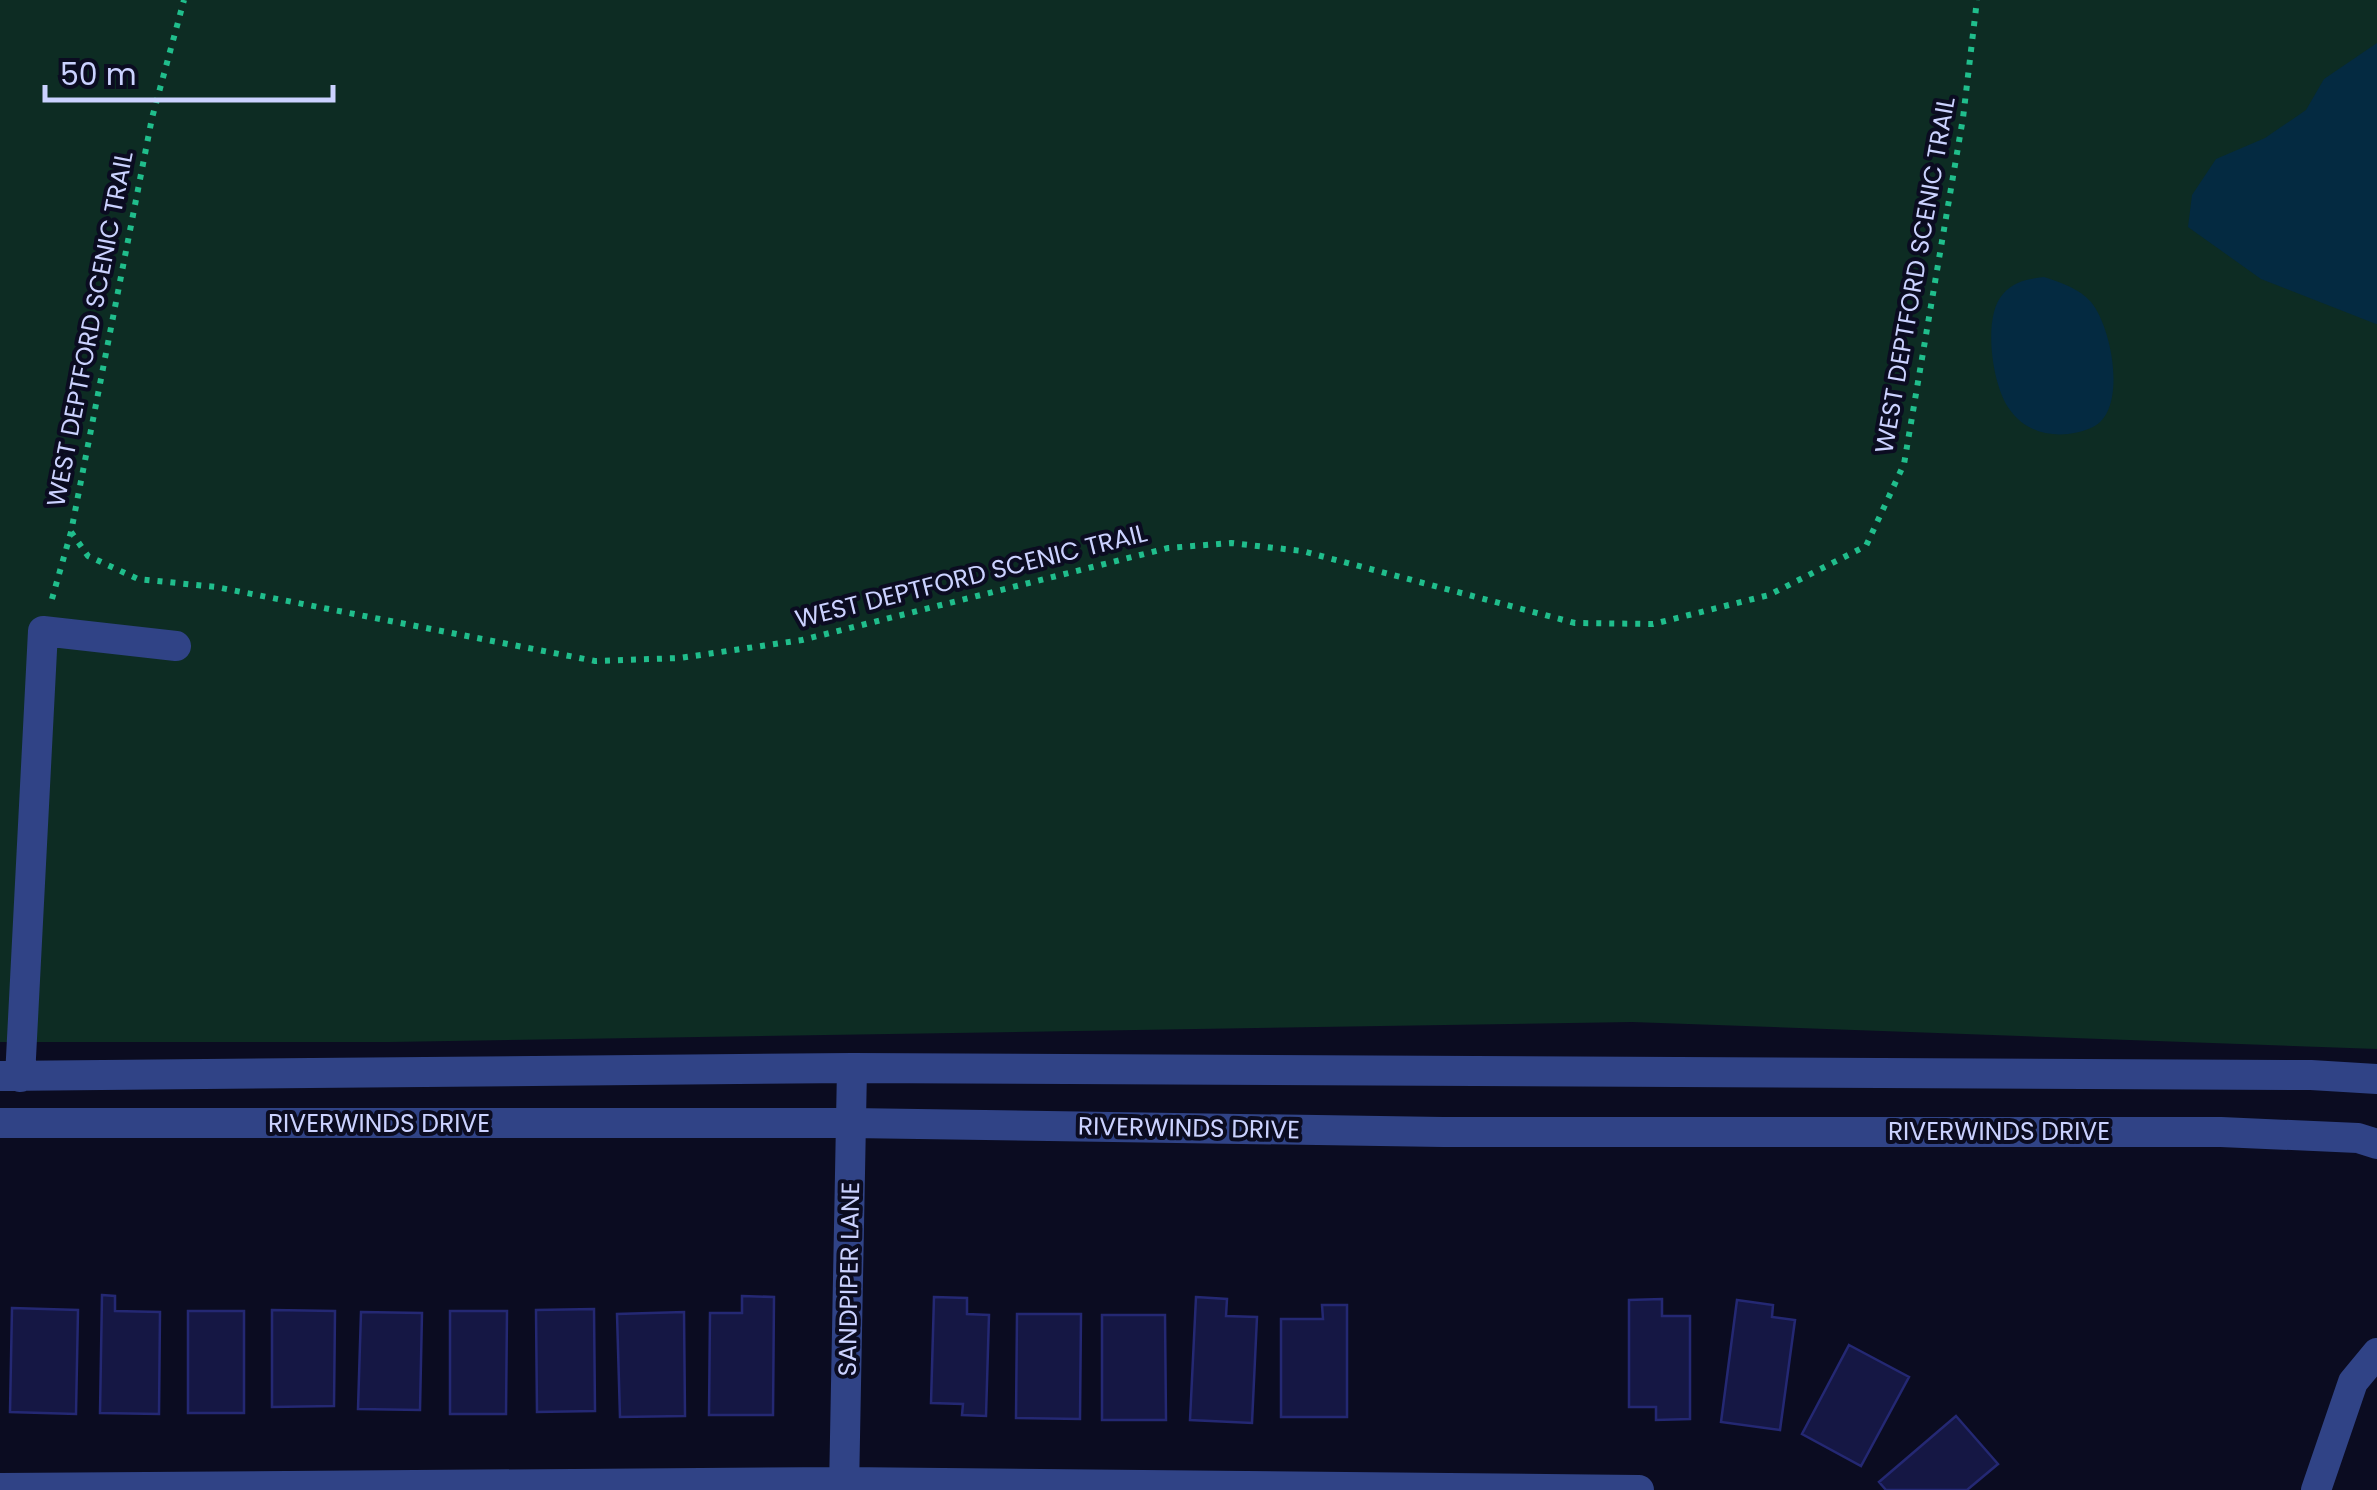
<svg xmlns="http://www.w3.org/2000/svg" width="2377" height="1490" viewBox="0 0 2377 1490" font-family="Poppins,sans-serif">
	<rect width="100%" height="100%" fill="#0b0c21"/>
	<path fill="#0d2c23" d="M 0,0 L 2377,0 L 2377,1049 L 1632,1022 L 390,1042 L 0,1042 Z"/>
	<path fill="#042a41" d="M 2377,43 L 2377,324 L 2376,324 L 2261,279 L 2188,227 L 2192,195 L 2216,159 L 2265,138 L 2306,110 L 2324,79 Z
		M 2044,277 C 2060,282 2080,289 2091,302 C 2112,327 2128,410 2093,427 C 2065,440 2029,437 2010,410 C 1992,387 1982,316 2003,294 C 2014,281 2028,279 2044,277 Z"/>
	<path fill="#151744" stroke="#242873" stroke-width="2.5" d="M 102,1295 L 115,1296 L 115,1311 L 160,1312 L 159,1414 L 100,1413 Z
		M 742,1296 L 774,1297 L 773,1415 L 709,1415 L 710,1313 L 742,1313 Z
		M 934,1297 L 967,1298 L 967,1314 L 989,1315 L 986,1416 L 962,1415 L 963,1404 L 931,1403 Z
		M 1196,1297 L 1227,1299 L 1226,1316 L 1257,1317 L 1252,1423 L 1190,1420 Z
		M 1662,1299 L 1662,1316 L 1690,1316 L 1690,1419 L 1656,1420 L 1656,1407 L 1629,1407 L 1629,1300 Z
		M 1737,1300 L 1773,1305 L 1772,1317 L 1795,1320 L 1780,1430 L 1721,1422 Z
		M 1322,1305 L 1347,1305 L 1347,1417 L 1281,1417 L 1281,1319 L 1323,1319 Z
		M 12,1308 L 78,1310 L 76,1414 L 10,1412 Z
		M 594,1309 L 595,1411 L 537,1412 L 536,1310 Z
		M 272,1310 L 335,1311 L 334,1406 L 272,1407 Z
		M 188,1311 L 244,1311 L 244,1413 L 188,1413 Z
		M 450,1311 L 507,1311 L 506,1414 L 450,1414 Z
		M 361,1312 L 422,1313 L 420,1410 L 358,1409 Z
		M 684,1312 L 685,1416 L 620,1417 L 617,1314 Z
		M 1017,1314 L 1081,1314 L 1080,1419 L 1016,1418 Z
		M 1102,1315 L 1165,1315 L 1166,1420 L 1102,1420 Z
		M 1849,1345 L 1909,1377 L 1861,1466 L 1802,1434 Z
		M 1956,1416 L 1998,1464 L 1967,1490 L 1886,1490 L 1879,1482 Z"/>
	<g fill="none" stroke-linecap="round" stroke-linejoin="round">
		<path stroke="#20be8c" stroke-width="6" stroke-dasharray="5 8" stroke-linecap="butt" d="M 71,532 L 88,556 L 138,579 L 216,587 L 595,661 L 680,658 L 802,640 L 1168,548 L 1231,543 L 1302,551 L 1575,623 L 1653,624 L 1769,595 L 1866,546 L 1904,464 L 1963,118 L 1977,0
			M 52,599 L 71,532 L 152,118 L 184,0"/>
		<path stroke="#304386" stroke-width="30" d="M 0,1076 L 852,1068 L 2311,1075 L 2377,1079
			M 20,1077 L 43,631 L 176,646
			M 0,1123 L 852,1123 L 1443,1132 L 2221,1132 L 2358,1138 L 2377,1144
			M 0,1488 L 844,1482 L 1639,1490
			M 844,1490 L 852,1068
			M 2316,1490 L 2353,1382 L 2377,1353"/>
	</g>
	<g text-anchor="middle" dominant-baseline="central" stroke-width="8" stroke-linejoin="round" paint-order="stroke">
		<g font-size="25" fill="#cbd2ff" stroke="#0b0c21">
			<text transform="translate(1915 275) rotate(-80)">WEST DEPTFORD SCENIC TRAIL</text>
			<text transform="translate(90 329) rotate(-79)">WEST DEPTFORD SCENIC TRAIL</text>
			<text transform="translate(971 576) rotate(-14)">WEST DEPTFORD SCENIC TRAIL</text>
			<text x="379" y="1123">RIVERWINDS DRIVE</text>
			<text transform="translate(1189 1128) rotate(1)">RIVERWINDS DRIVE</text>
			<text x="1999" y="1131">RIVERWINDS DRIVE</text>
			<text transform="translate(849 1279) rotate(-89)">SANDPIPER LANE</text>
		</g>
	</g>
	<path d="M45 85v15h288v-15" fill="none" stroke="#cbd2ff" stroke-width="5"/>
	<text x="60" y="85" font-size="30" fill="#cbd2ff" stroke="#0b0c21" stroke-width="8" paint-order="stroke">50 m</text>
</svg>
